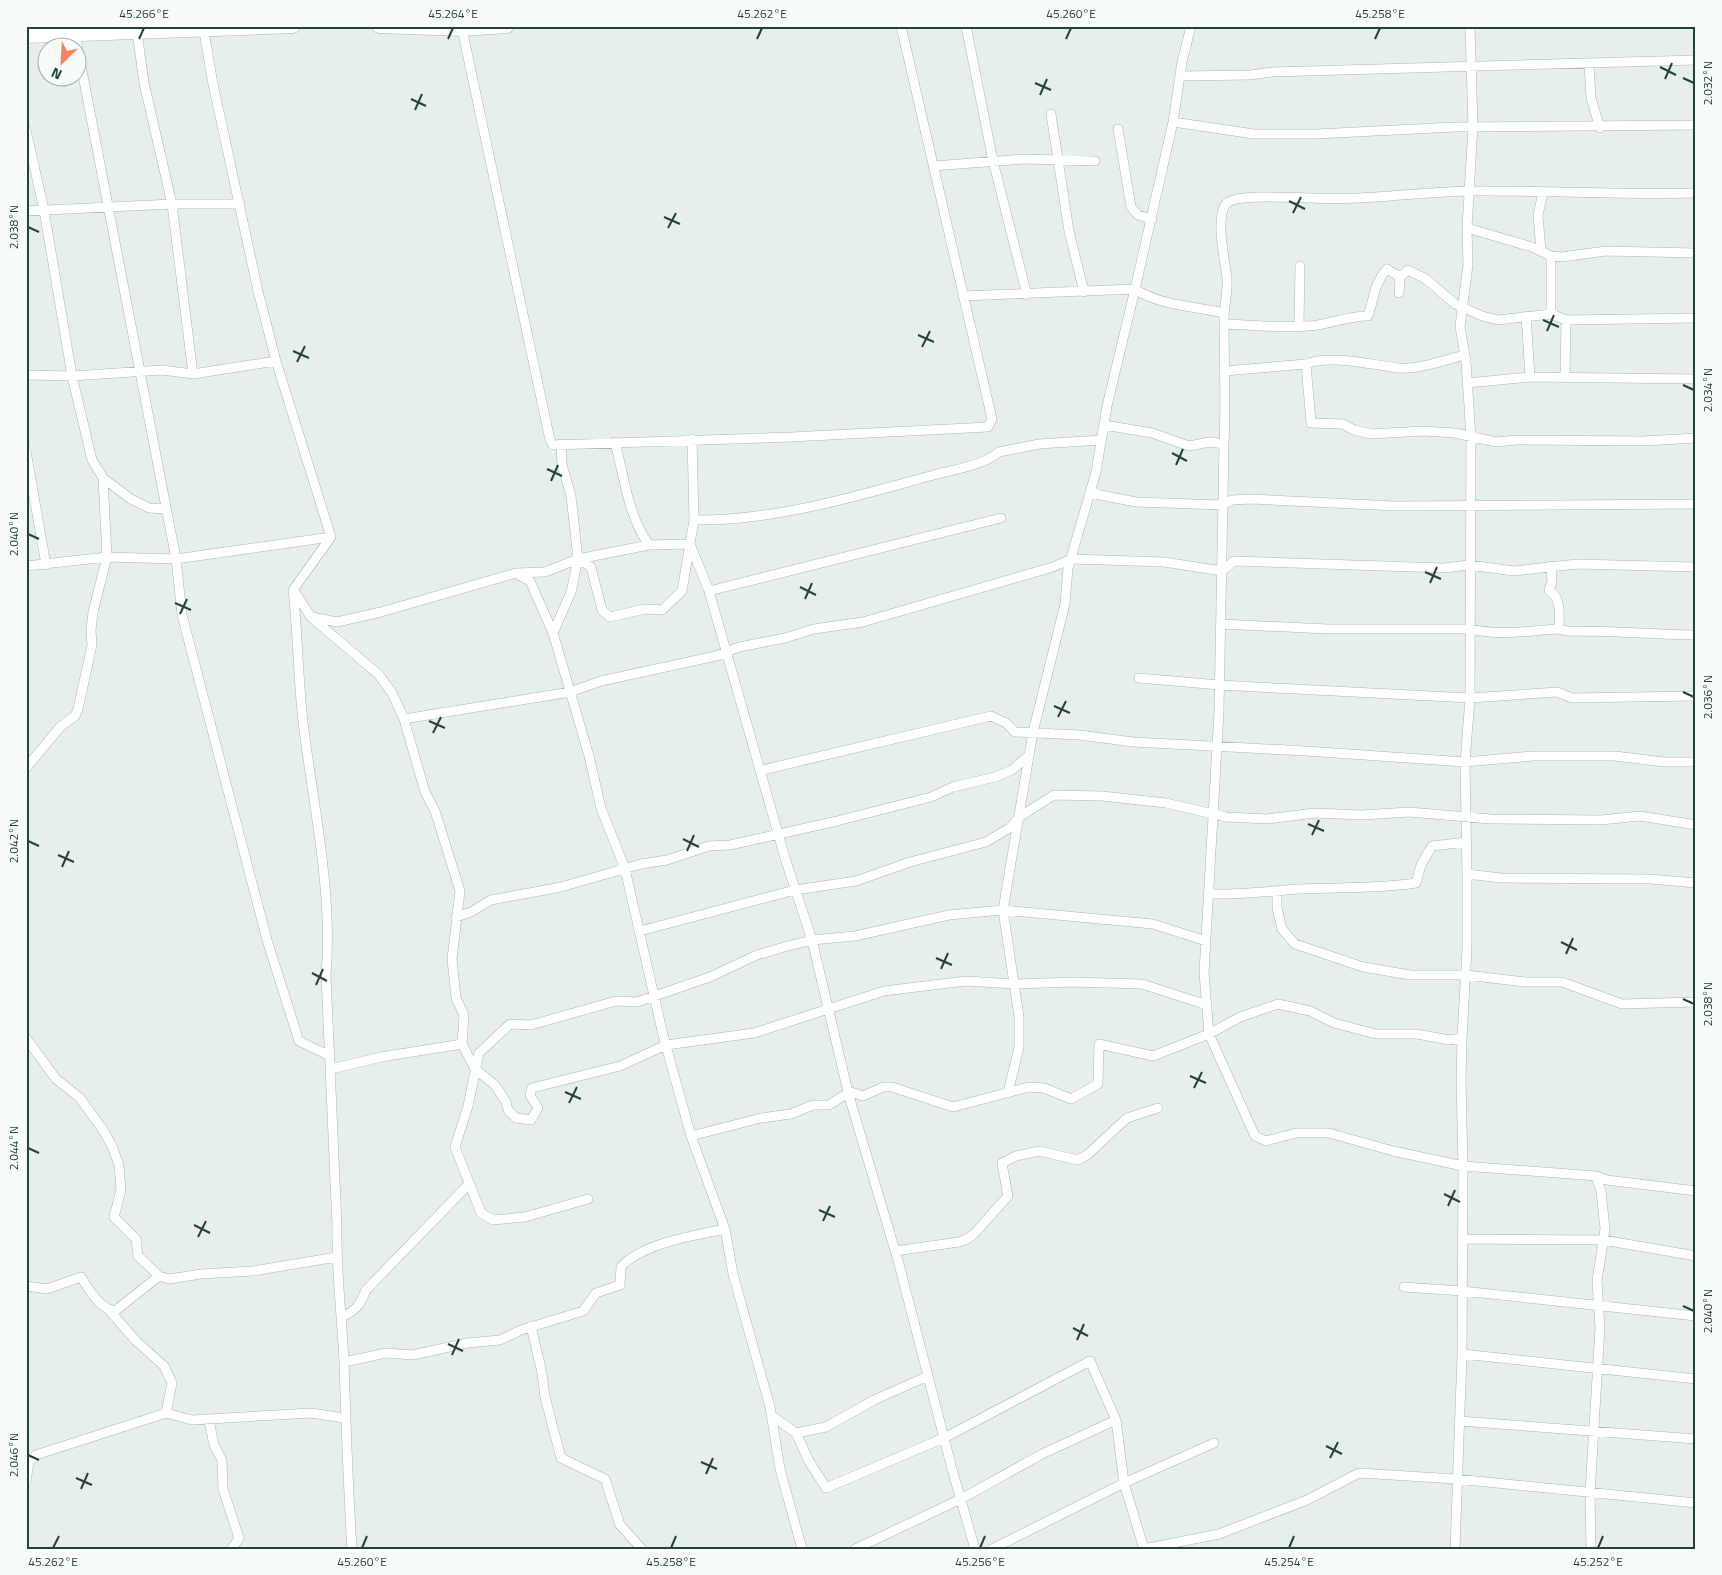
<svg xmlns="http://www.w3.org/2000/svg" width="1722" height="1575" viewBox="0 0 1722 1575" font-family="'Titillium Web',sans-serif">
	<rect width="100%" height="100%" fill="#e6efeb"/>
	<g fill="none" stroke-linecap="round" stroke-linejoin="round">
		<g stroke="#a8b8b2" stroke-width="10">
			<path id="minor" d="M 203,26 L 213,84 L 258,291 L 276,361 L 331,537 L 293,590 C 298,634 298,678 303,722 C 313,805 333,891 326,975 L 337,1226 C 336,1272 342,1317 344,1363 C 346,1425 348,1487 352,1549
				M 966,26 L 993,161 L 1027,295
				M 1191,26 L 1182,62 L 1173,122 L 1135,289 C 1160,306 1195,306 1224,313
				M 1470,26 L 1473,127 L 1467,228 L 1468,265 L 1460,326 L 1466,362 L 1471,437 L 1470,698 L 1465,762 L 1467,874 L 1501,878 L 1650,879 L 1696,883
				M 462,29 L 550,440 L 553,445 L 791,437 L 988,427 L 992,419 L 901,26
				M 137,32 L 144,83 L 172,204 L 193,374
				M 75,34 L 176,559 L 182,615 L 267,940 L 299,1041 L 330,1056
				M 1589,64 L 1591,98 L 1600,128
				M 1180,76 L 1250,75 L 1272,72 L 1696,60
				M 1051,114 L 1069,231 L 1084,292
				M 1173,122 L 1254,134 L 1316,134 L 1455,127 L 1696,125
				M 1118,129 L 1131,207 L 1138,215 L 1152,219
				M 26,130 L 44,210 L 72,376 L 92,460 L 103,478 L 131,499 L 149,508 L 165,509
				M 933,166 L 1024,159 L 1095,161
				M 26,211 L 172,204 L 240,204
				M 1467,228 L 1532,247 L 1551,256 L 1561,257 L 1606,251 L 1696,253
				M 1541,251 L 1538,215 L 1543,192
				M 1551,256 L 1551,314
				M 1399,293 L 1400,277 L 1408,270 L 1426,279 L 1455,304 L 1482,316 L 1498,320 L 1551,314 L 1566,320 L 1696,318
				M 963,296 L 1135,289 L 1107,406 L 1096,472 L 1068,568 L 1065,604 L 1033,732 L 1003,910 L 1019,1017 L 1019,1047 L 1008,1093
				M 1526,316 L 1530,377
				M 1224,324 C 1255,325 1288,329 1318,325 C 1336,322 1350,316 1368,316 C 1375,296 1373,285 1387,269 L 1400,277
				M 1299,326 L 1300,266
				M 1306,364 C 1330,354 1373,365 1399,368 C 1416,370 1446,360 1464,355
				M 1224,371 L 1306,364 L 1311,423 L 1343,424 L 1354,430 L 1371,434 L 1423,431 L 1455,433 L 1496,442 L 1517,440 L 1643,441 L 1696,438
				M 26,375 L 72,376 L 162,370 L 193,374 L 276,361
				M 1565,376 L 1566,320
				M 1467,383 L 1530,377 L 1696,379
				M 1104,425 L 1152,433 L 1189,446 L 1210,442 L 1224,444 C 1226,403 1224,362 1224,320 C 1224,306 1228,292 1227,278 C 1225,262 1215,218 1226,204 C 1235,193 1295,198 1311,198 C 1364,201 1416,192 1469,191 C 1545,190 1620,195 1696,193
				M 615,442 C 624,476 628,516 649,545 L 690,544 L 709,591 L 785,858 L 812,940 L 849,1096 L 899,1264 L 952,1469 L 975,1549
				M 561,444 L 562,465 L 571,496 L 578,559 L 571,592 L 553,633 L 589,756 L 601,808 L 625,869 L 663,1035 L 691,1136
				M 1224,444 L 1219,711 L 1204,973 L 1209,1034 L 1255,1136 L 1266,1141 L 1296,1133 L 1329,1133 L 1393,1151 L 1463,1166 L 1462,1354 L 1455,1549
				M 26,451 L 46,565
				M 1090,493 L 1136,502 L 1223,505 L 1232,500 L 1252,499 L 1395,506 L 1696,504
				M 694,520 C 776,521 856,496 934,475 C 955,469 982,466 999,452 L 1039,444 L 1101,440
				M 578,559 L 591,567 L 602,610 L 610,617 L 645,609 L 662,610 L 682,591 L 694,520 L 692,439
				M 26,566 L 107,557 L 176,559 L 331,537
				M 1551,566 L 1552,582 L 1549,590 C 1562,599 1559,615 1559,629
				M 517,574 L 530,581 L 553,633
				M 294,591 L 311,617 L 379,675 L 392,693 L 404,719 L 425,792 L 435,811 L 460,891 L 452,959 L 456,998 L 464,1015 L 462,1044 L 475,1069 L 495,1085 L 506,1102 L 508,1110 L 516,1118 L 531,1120 L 538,1108 L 530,1095 L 532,1088 L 620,1066 L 666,1045 L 754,1033 L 884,991 L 966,981 L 1014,984 L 1072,982 L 1142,984 L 1207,1005
				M 709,591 L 1001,518
				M 312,617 L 337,622 L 381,612 L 516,573 L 545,572 L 578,559 L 649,545
				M 1221,624 L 1328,629 L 1469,629 C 1502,636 1525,631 1557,629 C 1562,629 1567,632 1572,631 C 1613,631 1654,634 1696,635
				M 1139,678 L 1219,685 L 1470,698 L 1557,692 L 1572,698 L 1696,696
				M 404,719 L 570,692 L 601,681 L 716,656 L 739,647 L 785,638 L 814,629 L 863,622 L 1053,567 L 1071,559 L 1164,562 L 1222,571 L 1234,561 L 1444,568 L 1469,565 L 1514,571 L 1577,564 L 1696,567
				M 26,768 L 61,726 L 75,716 L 78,709 L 92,645 L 91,630 L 93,612 L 107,557 L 103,478
				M 762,770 L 991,716 L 1006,723 L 1015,732 L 1080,735 L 1133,742 L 1306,751 L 1465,762 L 1533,756 L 1615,756 L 1664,762 L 1696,762
				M 1277,892 L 1277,908 L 1282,929 L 1295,944 L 1363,967 L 1410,975 L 1466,975 L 1525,982 L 1562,982 L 1622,1004 L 1696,1002
				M 1208,894 C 1239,895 1269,891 1300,889 C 1339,887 1377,889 1416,883 L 1421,865 L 1432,846 L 1466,842
				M 456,917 L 471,912 L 491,900 L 561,887 L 641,864 L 667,860 L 709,846 L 730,845 L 837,821 L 931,797 L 953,787 L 995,777 L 1012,770 L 1029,755
				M 640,931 L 795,890 L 856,881 L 910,862 L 986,842 L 1011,827 L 1019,817 L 1054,795 L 1102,796 L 1166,803 L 1226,817 L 1267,819 L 1315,813 L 1362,815 L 1409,812 L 1491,819 L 1601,820 L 1640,816 L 1696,825
				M 26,1038 L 56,1079 L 80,1098 L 103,1130 L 112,1146 L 119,1165 L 121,1190 L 114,1217 L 136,1239 L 138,1256 L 159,1276
				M 1462,1038 L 1467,949 L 1467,874
				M 331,1069 L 381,1057 L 462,1044
				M 848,1091 L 863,1096 L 883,1087 L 892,1087 L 953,1107 L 1029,1087 L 1044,1088 L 1071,1099 L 1098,1084 L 1099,1044 L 1153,1056 L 1209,1034 L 1240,1017 L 1278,1004 L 1310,1011 L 1334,1023 L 1376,1034 L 1417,1034 L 1449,1040 L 1462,1038 L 1461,1081 L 1463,1166 L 1596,1176 L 1607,1180 L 1696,1191
				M 588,1199 L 525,1217 L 493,1220 L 481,1213 L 455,1147 L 468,1106 L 479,1053 L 510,1024 L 531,1025 L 616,1001 L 637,1002 L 710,977 L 757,955 L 784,947 L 812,940 L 855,936 L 949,915 L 1003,910 L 1153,924 L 1206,941
				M 725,1229 L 733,1274 L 770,1407 L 780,1469 L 802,1549
				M 1463,1239 L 1603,1240 L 1696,1256
				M 895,1251 L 959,1242 L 967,1239 L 974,1234 L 1008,1196 L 1002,1163 L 1016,1156 L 1039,1151 L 1078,1160 L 1087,1155 L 1127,1118 L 1158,1108
				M 26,1286 L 47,1289 L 81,1277 C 89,1289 99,1309 115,1311 L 159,1276 L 169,1279 L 201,1274 L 253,1271 L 337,1257
				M 1404,1287 L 1462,1291 L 1696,1316
				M 109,1310 L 136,1341 L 164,1366 L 172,1383 L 166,1413
				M 341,1317 C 356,1311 360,1305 366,1290 L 469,1184
				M 531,1326 L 542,1373 L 545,1397 L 561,1458 L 605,1479 L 620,1525 L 642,1549
				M 1462,1354 L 1696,1379
				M 344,1362 L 386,1353 L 413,1355 L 467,1343 L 500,1340 L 521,1330 L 583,1311 L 596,1293 L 620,1285 L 621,1267 C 643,1243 693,1236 725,1229 L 691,1136 L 761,1118 L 791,1114 L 813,1105 L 829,1105 L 843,1096 L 849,1096
				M 772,1416 L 796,1433 L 826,1427 L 874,1400 L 928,1376
				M 209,1420 L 214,1445 L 222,1460 L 223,1489 L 239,1538 L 232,1549
				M 1459,1421 L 1696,1439
				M 796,1433 L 809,1461 L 826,1488 L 944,1438 L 1090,1361 L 1116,1420 L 1124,1483 L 1144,1549
				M 26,1481 L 29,1462 L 36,1455 L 166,1413 L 192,1420 L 311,1413 L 344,1418
				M 855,1549 L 961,1499 L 1042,1454 L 1116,1420
				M 992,1549 L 1124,1483 L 1214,1443
				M 1143,1549 L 1219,1534 L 1307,1500 L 1359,1473 L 1456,1479 L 1696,1503
				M 1591,1549 L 1590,1493 L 1600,1328 L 1597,1281 L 1605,1229 L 1601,1191 L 1596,1176"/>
		</g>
		<g stroke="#a4bbb3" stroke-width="15">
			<path id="secondary" d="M 379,26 L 462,29 L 507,26
				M 26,36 L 293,26"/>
		</g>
		<use href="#minor" stroke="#fff" stroke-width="9"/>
		<use href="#secondary" stroke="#fff" stroke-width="14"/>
	</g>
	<path fill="none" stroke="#24423a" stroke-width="2" d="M 139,39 L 144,28M 448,39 L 453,28M 757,39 L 762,28M 1066,39 L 1071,28M 1375,39 L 1380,28M 1660,67 L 1676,75M 1683,78 L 1694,83M 1665,79 L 1672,63M 1035,83 L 1051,90M 1040,95 L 1047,79M 411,99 L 426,106M 415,110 L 422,94M 1289,201 L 1305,209M 1293,213 L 1301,197M 664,217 L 680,224M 28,227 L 39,232M 668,228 L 676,213M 1543,320 L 1559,327M 1547,331 L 1554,315M 918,335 L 934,342M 922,347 L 930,331M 293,351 L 309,358M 297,362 L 305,346M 1683,385 L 1694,390M 1172,453 L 1187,461M 1176,465 L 1183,449M 547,469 L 562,476M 551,481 L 558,465M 28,534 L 39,539M 1425,572 L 1441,579M 1430,583 L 1437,567M 800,587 L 816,595M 805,599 L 812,583M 175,603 L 191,610M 180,614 L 187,599M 1683,692 L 1694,697M 1054,706 L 1070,713M 1058,717 L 1066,701M 429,721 L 445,728M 433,733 L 441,717M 1308,824 L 1324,831M 1312,835 L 1319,820M 683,839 L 699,847M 28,841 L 39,846M 687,851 L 694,835M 58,855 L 74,862M 62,867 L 69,851M 1561,942 L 1577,950M 1566,954 L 1573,938M 936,958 L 952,965M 941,969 L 948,953M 312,973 L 327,981M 316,985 L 323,969M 1683,999 L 1694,1004M 1190,1076 L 1206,1083M 1194,1088 L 1202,1072M 565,1092 L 581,1099M 569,1103 L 577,1087M 28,1148 L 39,1153M 1444,1194 L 1460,1202M 1448,1206 L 1455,1190M 819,1210 L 835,1217M 823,1221 L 830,1206M 194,1225 L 210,1233M 198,1237 L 206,1221M 1683,1306 L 1694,1311M 1073,1328 L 1088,1336M 1077,1340 L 1084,1324M 448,1344 L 463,1351M 452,1355 L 459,1339M 1326,1446 L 1342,1454M 28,1455 L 39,1460M 1330,1458 L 1338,1442M 701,1462 L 717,1469M 706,1474 L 713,1458M 76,1478 L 92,1485M 81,1489 L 88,1473M 53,1548 L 59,1536M 362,1548 L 367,1536M 671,1548 L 676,1536M 980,1548 L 985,1536M 1289,1548 L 1294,1536M 1598,1548 L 1603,1536"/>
	<rect width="1722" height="1575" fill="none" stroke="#f7fbf9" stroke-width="55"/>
	<g transform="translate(62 62) rotate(205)"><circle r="24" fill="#f7fbf9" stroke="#a3b1ad"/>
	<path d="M0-4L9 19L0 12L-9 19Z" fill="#f4845f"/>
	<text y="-8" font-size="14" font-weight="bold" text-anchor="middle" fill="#24423a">N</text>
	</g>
	<rect x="28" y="28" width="1666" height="1520" fill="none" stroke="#24423a" stroke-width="2"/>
	<g font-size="12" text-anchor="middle" fill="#24423a">
		<text x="144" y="18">45.266°E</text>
		<text x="453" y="18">45.264°E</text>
		<text x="762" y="18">45.262°E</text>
		<text x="1071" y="18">45.260°E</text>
		<text x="1380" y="18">45.258°E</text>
		<text transform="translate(1708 83) rotate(-90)" y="4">2.032°N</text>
		<text transform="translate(14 227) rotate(-90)" y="4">2.038°N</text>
		<text transform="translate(1708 390) rotate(-90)" y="4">2.034°N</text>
		<text transform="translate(14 534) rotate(-90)" y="4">2.040°N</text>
		<text transform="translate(1708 697) rotate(-90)" y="4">2.036°N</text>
		<text transform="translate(14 841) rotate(-90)" y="4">2.042°N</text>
		<text transform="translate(1708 1004) rotate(-90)" y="4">2.038°N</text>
		<text transform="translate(14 1148) rotate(-90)" y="4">2.044°N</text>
		<text transform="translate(1708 1311) rotate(-90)" y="4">2.040°N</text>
		<text transform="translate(14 1455) rotate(-90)" y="4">2.046°N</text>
		<text x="53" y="1566">45.262°E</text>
		<text x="362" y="1566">45.260°E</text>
		<text x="671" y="1566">45.258°E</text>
		<text x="980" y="1566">45.256°E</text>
		<text x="1289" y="1566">45.254°E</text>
		<text x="1598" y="1566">45.252°E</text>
	</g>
</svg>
